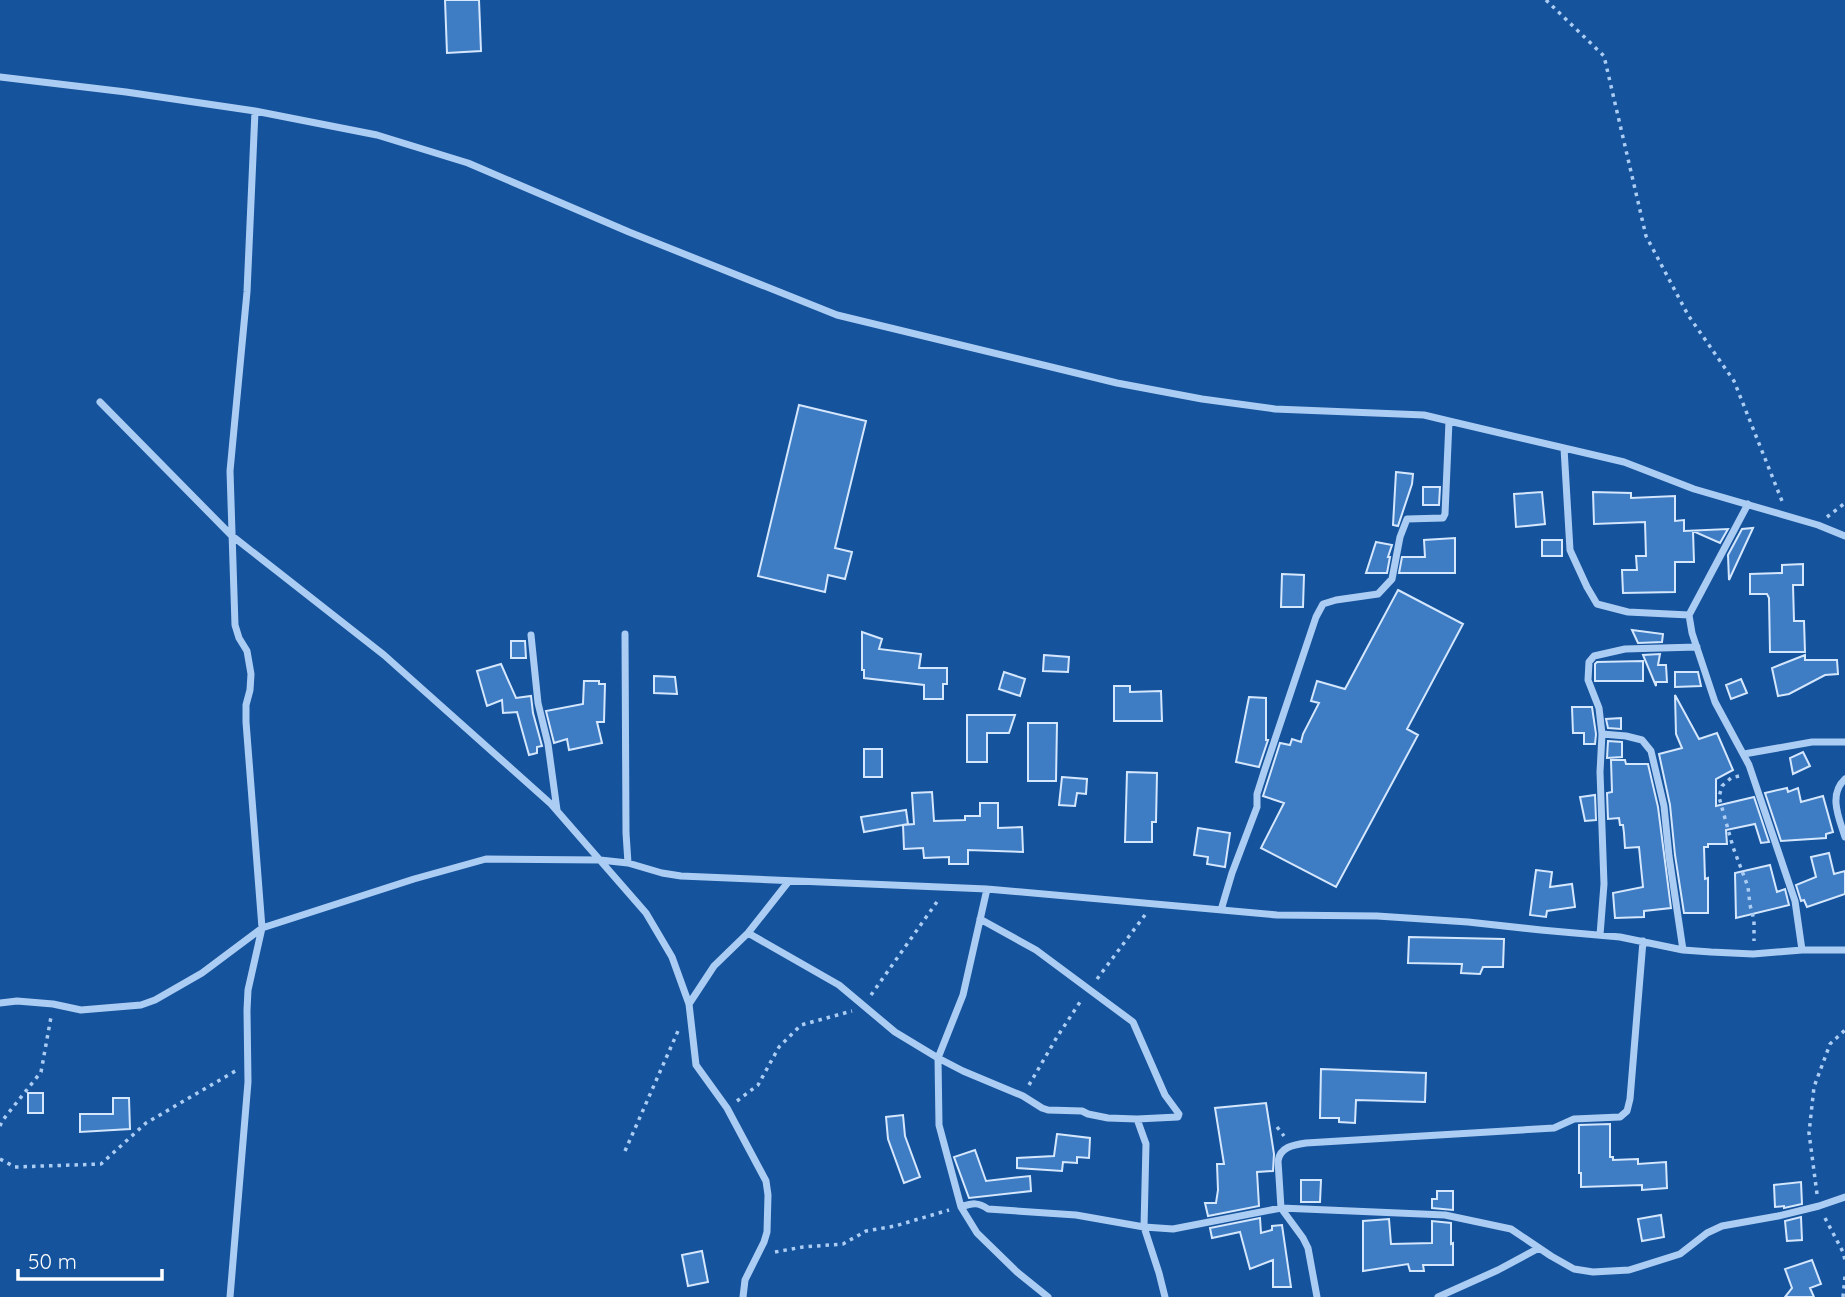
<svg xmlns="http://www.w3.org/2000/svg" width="1845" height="1297" viewBox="0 0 1845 1297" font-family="Quicksand,sans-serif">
	<rect width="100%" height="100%" fill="#15539d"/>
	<path fill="#3e7cc4" stroke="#d5e7fd" stroke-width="2" d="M 445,0 L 479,0 L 481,51 L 447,53 Z
		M 799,405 L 866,421 L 835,548 L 852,552 L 845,579 L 828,575 L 825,592 L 758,576 Z
		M 1396,472 L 1413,474 L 1412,484 L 1398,526 L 1393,525 Z
		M 1423,487 L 1440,487 L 1439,505 L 1423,505 Z
		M 1542,492 L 1545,524 L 1516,527 L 1514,494 Z
		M 1593,492 L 1631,493 L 1631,498 L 1675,496 L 1675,521 L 1684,520 L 1684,531 L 1728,529 L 1720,543 L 1693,531 L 1694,562 L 1675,562 L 1675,592 L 1623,593 L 1622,570 L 1637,570 L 1636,556 L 1646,556 L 1645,522 L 1594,524 Z
		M 1753,528 L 1729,580 L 1728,555 L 1742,529 Z
		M 1455,538 L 1455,573 L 1399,573 L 1402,557 L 1425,557 L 1424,540 Z
		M 1542,540 L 1562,540 L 1562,556 L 1542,556 Z
		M 1376,542 L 1392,545 L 1388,557 L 1390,557 L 1387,573 L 1366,573 Z
		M 1803,564 L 1803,585 L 1793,585 L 1794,621 L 1804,621 L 1805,652 L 1770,652 L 1769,598 L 1767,594 L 1750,594 L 1750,574 L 1782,573 L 1782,565 Z
		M 1282,574 L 1304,575 L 1303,607 L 1281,607 Z
		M 1398,590 L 1463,624 L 1407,729 L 1418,735 L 1336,887 L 1261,848 L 1284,803 L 1263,796 L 1280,743 L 1290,745 L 1292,739 L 1301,742 L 1303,734 L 1319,703 L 1311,701 L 1317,681 L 1345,689 Z
		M 1632,630 L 1663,634 L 1662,642 L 1638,643 Z
		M 862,632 L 882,639 L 879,649 L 921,654 L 919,668 L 947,668 L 947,684 L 943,684 L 943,699 L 924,699 L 924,685 L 864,678 L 864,670 L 862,670 Z
		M 511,641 L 525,641 L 526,658 L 511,658 Z
		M 1660,654 L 1658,665 L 1666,665 L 1667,682 L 1656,682 L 1656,686 L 1643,655 Z
		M 1044,655 L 1069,657 L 1068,672 L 1043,671 Z
		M 1805,655 L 1805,660 L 1837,660 L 1838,674 L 1825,675 L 1789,694 L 1778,696 L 1772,668 Z
		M 1643,661 L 1643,681 L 1595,681 L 1595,664 L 1597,662 Z
		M 501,664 L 516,698 L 531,696 L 533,713 L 542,746 L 537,747 L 537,753 L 529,755 L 517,712 L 503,713 L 502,700 L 487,706 L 477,671 Z
		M 1004,672 L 1025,679 L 1020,696 L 999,689 Z
		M 1675,672 L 1698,672 L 1701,686 L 1675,687 Z
		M 654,676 L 675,677 L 677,694 L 654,693 Z
		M 1741,679 L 1747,693 L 1731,699 L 1726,685 Z
		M 584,681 L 599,681 L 599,684 L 605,684 L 604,722 L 597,722 L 602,743 L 569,750 L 567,739 L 554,743 L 546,711 L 583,704 Z
		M 1114,686 L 1130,686 L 1130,692 L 1161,691 L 1162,721 L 1114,721 Z
		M 1675,695 L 1699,739 L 1717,733 L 1733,770 L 1716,779 L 1716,806 L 1754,797 L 1769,842 L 1761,843 L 1755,824 L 1726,830 L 1727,844 L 1708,844 L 1708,847 L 1704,847 L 1705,879 L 1708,878 L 1708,913 L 1684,913 L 1675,855 L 1670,805 L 1659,754 L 1682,748 L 1676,734 Z
		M 1249,697 L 1266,698 L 1266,740 L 1268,740 L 1259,767 L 1236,762 Z
		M 1572,707 L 1592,707 L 1596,734 L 1595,744 L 1584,744 L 1584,733 L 1573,733 Z
		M 967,715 L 1015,715 L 1009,733 L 987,733 L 987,762 L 967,762 Z
		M 1621,718 L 1621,729 L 1608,728 L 1606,719 Z
		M 1028,723 L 1057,723 L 1056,781 L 1028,781 Z
		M 1608,741 L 1622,742 L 1622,757 L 1607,758 Z
		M 864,749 L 882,749 L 882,777 L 864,777 Z
		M 1803,752 L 1810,766 L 1793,774 L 1790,758 Z
		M 1611,760 L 1625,760 L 1626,764 L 1648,764 L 1658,807 L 1671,908 L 1644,911 L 1644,917 L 1615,918 L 1613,893 L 1643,887 L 1639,847 L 1625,848 L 1624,833 L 1623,825 L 1620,825 L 1619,818 L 1608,819 L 1607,793 L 1612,792 Z
		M 1127,772 L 1157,773 L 1156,822 L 1152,822 L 1152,842 L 1125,842 Z
		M 1062,777 L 1087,779 L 1086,794 L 1077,793 L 1075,806 L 1059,805 Z
		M 1787,788 L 1788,792 L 1798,788 L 1801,802 L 1823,796 L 1833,832 L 1826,834 L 1826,838 L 1781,841 L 1765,793 Z
		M 932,792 L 934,821 L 965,820 L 965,816 L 980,816 L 980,803 L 998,803 L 998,828 L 1022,827 L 1023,852 L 968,850 L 968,864 L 949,864 L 949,857 L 924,858 L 923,848 L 904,849 L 903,825 L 914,824 L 912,793 Z
		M 1595,795 L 1596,820 L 1585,821 L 1580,797 Z
		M 906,810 L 908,824 L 864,832 L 861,817 Z
		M 1198,828 L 1230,833 L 1225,867 L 1207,864 L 1208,857 L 1194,855 Z
		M 1829,853 L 1834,874 L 1845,871 L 1845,894 L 1807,907 L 1804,900 L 1801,901 L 1796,885 L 1816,877 L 1811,857 Z
		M 1770,865 L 1777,892 L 1785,889 L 1789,905 L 1736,918 L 1735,873 Z
		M 1536,870 L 1552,872 L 1550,887 L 1572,884 L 1575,907 L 1547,911 L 1546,917 L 1530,915 Z
		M 1409,937 L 1504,939 L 1503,967 L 1483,967 L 1480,974 L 1461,973 L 1462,964 L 1408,963 Z
		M 1321,1069 L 1426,1073 L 1425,1102 L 1356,1100 L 1355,1123 L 1339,1122 L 1339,1118 L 1320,1118 Z
		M 28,1093 L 43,1093 L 43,1113 L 28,1113 Z
		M 113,1098 L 129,1098 L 130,1129 L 80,1132 L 80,1114 L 113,1114 Z
		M 1266,1103 L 1274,1154 L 1273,1171 L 1257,1172 L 1259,1206 L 1208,1216 L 1205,1203 L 1216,1203 L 1218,1190 L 1217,1164 L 1224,1164 L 1215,1108 Z
		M 903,1115 L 905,1136 L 920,1177 L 904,1183 L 888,1139 L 886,1117 Z
		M 1610,1124 L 1610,1157 L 1613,1157 L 1613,1160 L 1638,1159 L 1638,1164 L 1666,1162 L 1667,1188 L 1642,1190 L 1642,1185 L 1581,1187 L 1581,1173 L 1579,1173 L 1579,1125 Z
		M 1057,1134 L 1090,1138 L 1089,1158 L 1077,1157 L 1077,1163 L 1063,1162 L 1062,1171 L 1017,1168 L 1017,1158 L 1054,1156 Z
		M 975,1150 L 986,1181 L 1030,1176 L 1031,1191 L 969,1198 L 954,1157 Z
		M 1301,1180 L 1321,1180 L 1320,1202 L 1301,1202 Z
		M 1801,1182 L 1802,1204 L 1784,1208 L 1784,1206 L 1775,1207 L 1774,1185 Z
		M 1437,1191 L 1453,1191 L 1453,1210 L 1432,1208 L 1432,1199 L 1437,1199 Z
		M 1661,1215 L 1664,1237 L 1642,1241 L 1638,1219 Z
		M 1801,1217 L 1802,1240 L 1787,1241 L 1785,1221 Z
		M 1260,1218 L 1261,1233 L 1272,1230 L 1272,1226 L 1282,1225 L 1291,1287 L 1273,1287 L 1273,1260 L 1250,1269 L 1240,1232 L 1212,1238 L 1210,1228 Z
		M 1389,1219 L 1391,1244 L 1432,1243 L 1432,1221 L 1451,1223 L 1451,1244 L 1453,1243 L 1453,1265 L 1423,1265 L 1424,1271 L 1410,1271 L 1408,1264 L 1363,1271 L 1363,1221 Z
		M 702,1251 L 708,1282 L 688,1286 L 682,1255 Z
		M 1812,1260 L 1821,1284 L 1810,1288 L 1814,1297 L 1785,1297 L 1792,1288 L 1785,1269 Z"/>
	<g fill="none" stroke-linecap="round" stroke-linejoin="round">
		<path stroke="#accdf3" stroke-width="3.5" stroke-dasharray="3.5 5" stroke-linecap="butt" d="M 1546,0 L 1604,56 L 1646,236 L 1688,315 L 1734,381 L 1782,501
			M 1827,517 L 1845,503
			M 1739,776 L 1731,778 L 1722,786 L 1719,797 L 1733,847 L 1748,887 L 1750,905 L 1754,920 L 1754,941
			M 1097,979 L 1145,915
			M 871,995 L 939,899
			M 1029,1085 L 1057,1037 L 1082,999
			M 737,1101 L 758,1085 L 779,1047 L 801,1025 L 852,1011
			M 0,1126 L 2,1121 L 41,1072 L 51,1017
			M 1277,1127 L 1284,1136
			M 625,1151 L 678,1031
			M 0,1159 L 15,1167 L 101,1164 L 146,1123 L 237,1070
			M 1817,1194 L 1809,1133 L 1814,1087 L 1830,1044 L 1845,1030
			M 1825,1218 L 1843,1252 L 1845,1260
			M 775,1252 L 803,1247 L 843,1244 L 866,1231 L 895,1226 L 949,1210
			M 1843,1297 L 1845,1276"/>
		<path stroke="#accdf3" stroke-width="7" d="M 0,77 L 126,92 L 255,111 L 377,135 L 468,163 L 629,232 L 837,315 L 1117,383 L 1202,399 L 1275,409 L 1424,415 L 1449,421 L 1624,462 L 1694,489 L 1818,525 L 1845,536
			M 100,402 L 231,535 L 384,655 L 551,804 L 646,913 L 672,957 L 689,1004 L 696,1065 L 727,1108 L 766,1181 L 768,1195 L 767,1232 L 764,1242 L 745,1280 L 743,1297
			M 1564,448 L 1570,550 L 1587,587 L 1597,604 L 1628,612 L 1689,615
			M 1748,504 L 1689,615 L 1692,633 L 1715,702 L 1749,765 L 1795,901 L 1802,950
			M 625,634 L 626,833 L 628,863
			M 531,635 L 538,703 L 548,744 L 557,810
			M 1602,734 L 1626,736 L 1642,740 L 1651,751 L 1664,806 L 1669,856 L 1683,950
			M 1744,754 L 1812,742 L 1845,742
			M 1845,779 C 1828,795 1839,818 1845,837
			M 987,889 L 963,995 L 938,1058 L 939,1125 L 961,1207 L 977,1233 L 1017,1272 L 1048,1297
			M 1221,910 L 1232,873 L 1257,807 L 1257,794 L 1264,772 L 1316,617 L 1323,604 L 1336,600 L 1378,594 L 1392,579 L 1400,537 L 1407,519 L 1443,518 L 1445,514 L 1449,421
			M 748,933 L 839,985 L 895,1032 L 938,1058 L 963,1071 L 1023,1096 L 1042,1108 L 1048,1110 L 1082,1111 L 1088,1114 L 1108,1118 L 1137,1119 L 1178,1117 L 1179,1114 L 1165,1095 L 1133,1022 L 1036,950 L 980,919
			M 1600,935 L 1604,884 L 1600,772 L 1602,734 L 1599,708 L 1588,680 L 1589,662 L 1594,656 L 1625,649 L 1697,647
			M 0,1003 L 17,1001 L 53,1004 L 81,1010 L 141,1005 L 155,1000 L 202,973 L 262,928 L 414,879 L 486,859 L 600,860 L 628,863 L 662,873 L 681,876 L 987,889 L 1277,915 L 1377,916 L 1468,922 L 1541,930 L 1620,937 L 1683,950 L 1711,952 L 1753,954 L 1802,950 L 1845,950
			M 689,1004 L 714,966 L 748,933 L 789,881
			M 1137,1119 L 1146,1144 L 1144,1227 L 1159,1273 L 1165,1297
			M 961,1207 C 973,1203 978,1202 988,1209 L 1076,1215 L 1144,1227 L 1173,1229 L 1281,1208 L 1445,1215 L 1511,1229 L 1551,1256 L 1574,1269 L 1593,1272 L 1629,1270 L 1680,1254 L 1707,1233 L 1722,1226 L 1778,1216 L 1819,1206 L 1845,1197
			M 230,1297 L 248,1082 L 247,1010 L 248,990 L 262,928 L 246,722 L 246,705 L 250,690 L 251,674 L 247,651 L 239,638 L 235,625 L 230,471 L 247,292 L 255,111
			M 1317,1297 L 1308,1248 L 1303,1238 L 1281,1208 L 1278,1161 C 1280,1147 1293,1145 1306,1143 L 1554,1128 L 1574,1119 L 1620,1117 L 1627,1111 L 1630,1099 L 1643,941
			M 1438,1297 L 1498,1270 L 1539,1248"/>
	</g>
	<path d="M18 1269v10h144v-10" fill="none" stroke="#ffffff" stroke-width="3.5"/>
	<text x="28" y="1269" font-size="21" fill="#ffffff" stroke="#15539d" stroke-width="5" paint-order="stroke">50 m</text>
</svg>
